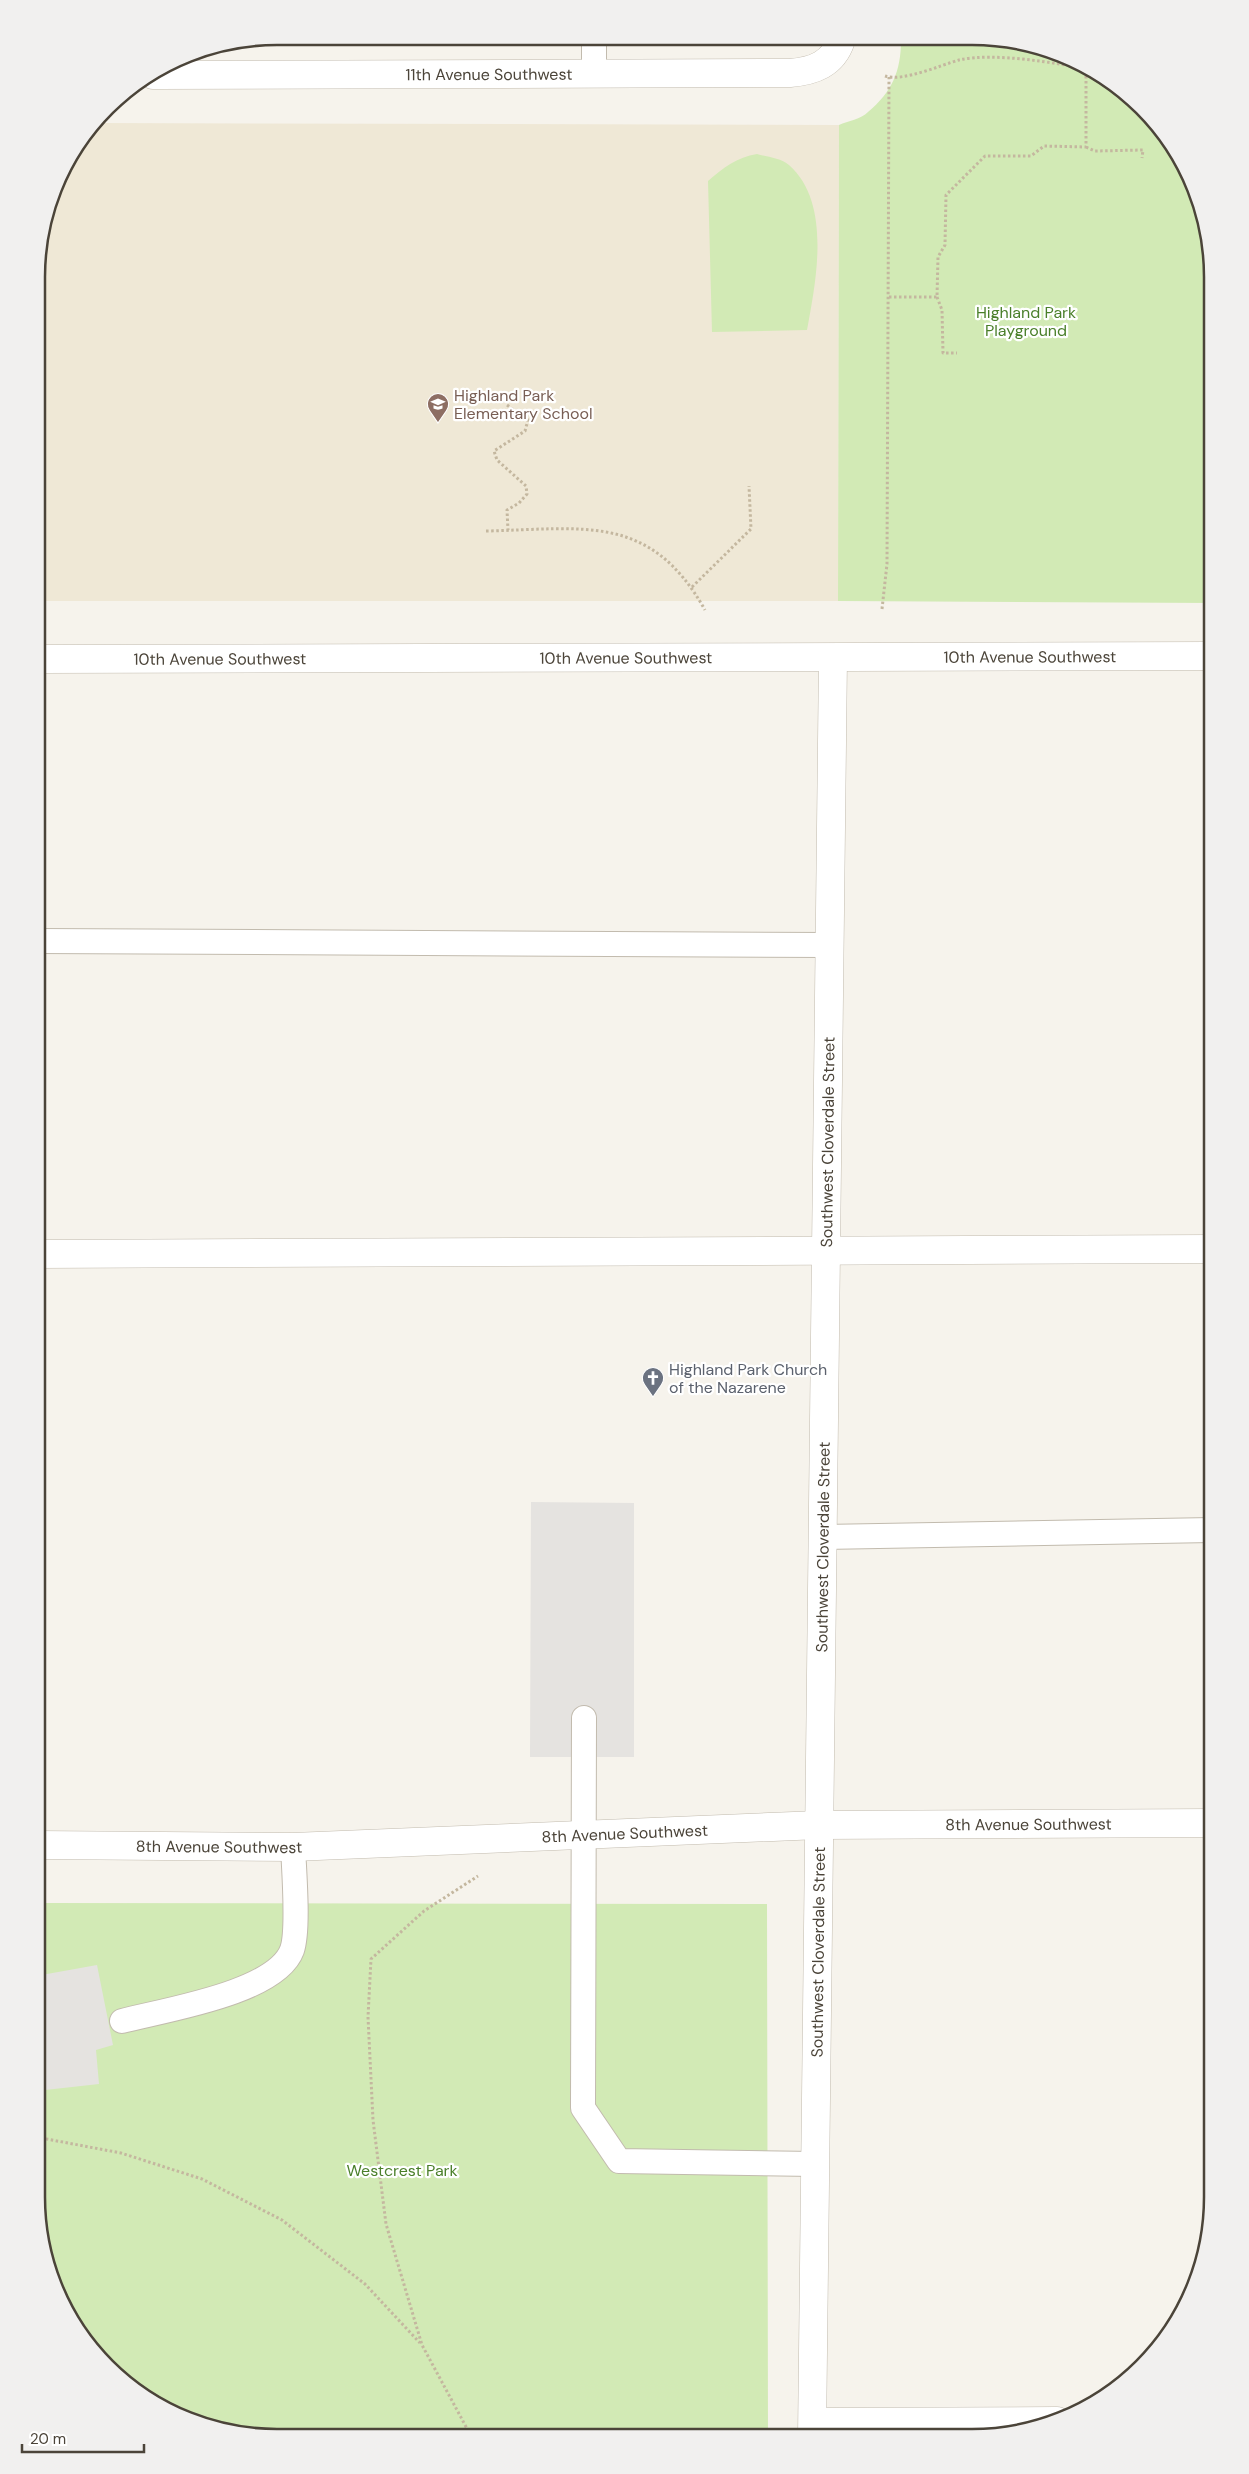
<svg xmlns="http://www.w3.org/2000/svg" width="1249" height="2474" viewBox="0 0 1249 2474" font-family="'DM Sans',sans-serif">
	<rect width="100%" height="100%" fill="#f6f3ec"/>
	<path fill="#efe8d6" d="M 97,123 L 839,125 L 838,601 L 38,601 L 38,246 L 61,170 Z"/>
	<path fill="#d2eab5" d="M 901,40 L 1019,41 L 1079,61 L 1131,96 L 1172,143 L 1200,200 L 1213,277 L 1213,603 L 838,601 L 839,125 C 848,121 861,119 868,112 C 892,92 901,71 901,40 Z
		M 757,154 C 767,157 781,158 789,165 C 832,203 816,281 807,330 L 712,332 L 708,181 C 723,168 737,157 757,154 Z
		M 37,1903 L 767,1904 L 768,2437 L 245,2436 L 171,2413 L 118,2378 L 77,2331 L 49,2274 L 36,2197 Z"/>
	<path fill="#e5e3e0" d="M 531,1502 L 634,1503 L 634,1757 L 530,1757 Z
		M 97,1965 L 113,2045 L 96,2050 L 99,2084 L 36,2091 L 36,1976 Z"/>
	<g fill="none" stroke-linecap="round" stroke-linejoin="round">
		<g stroke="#c2bbae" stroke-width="26">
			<path id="service" d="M 594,38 L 594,74
				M 38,941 L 829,945
				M 823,1537 L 1212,1530
				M 584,1718 L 583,2108 L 619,2161 L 815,2164
				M 122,2021 C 164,2010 276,1993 292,1950 C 299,1930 294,1871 293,1847"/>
		</g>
		<g stroke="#c2bbae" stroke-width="29">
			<g id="minor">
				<path id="s1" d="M 153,75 L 790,73 C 814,71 833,64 841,40"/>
				<path id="s2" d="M 38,659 L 1213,656"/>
				<path id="s3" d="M 37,1845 L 293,1847 L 819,1825 L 1212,1823"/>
				<path d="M 813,2422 L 1057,2421"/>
				<path id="s4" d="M 812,2437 L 833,658"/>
			</g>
		</g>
		<g stroke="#c2bbae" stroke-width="29">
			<path id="tertiary" d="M 37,1254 L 1212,1249"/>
		</g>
		<path stroke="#c4b79f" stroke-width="3" stroke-dasharray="2.5 2.5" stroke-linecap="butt" d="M 885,76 C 903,82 941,65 959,60 C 994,52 1057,63 1092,70
			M 1086,147 L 1095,151 L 1143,150 L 1142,158
			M 889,297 L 937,297 L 938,257 L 945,245 L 946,195 L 985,156 L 1031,156 L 1044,146 L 1086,147 L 1086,69
			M 937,297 L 942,310 L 943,353 L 957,353
			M 507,405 L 528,420 L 525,431 L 494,451 L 497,460 L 526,486 L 527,494 L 519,503 L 507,510 L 508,530
			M 486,531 C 583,529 650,512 705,610
			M 692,587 L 751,529 L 749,486
			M 882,609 L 887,564 L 889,77
			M 36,2137 L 121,2153 L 202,2179 L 282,2220 L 365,2284 L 420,2343
			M 471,2436 L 422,2345 L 386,2224 L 373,2120 L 368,2017 L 371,1959 L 424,1911 L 478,1876"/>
		<use href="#service" stroke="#fff" stroke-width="24"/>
		<use href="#minor" stroke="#fff" stroke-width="28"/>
		<use href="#tertiary" stroke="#fff" stroke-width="28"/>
	</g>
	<defs>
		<g id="school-pin" transform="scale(1.125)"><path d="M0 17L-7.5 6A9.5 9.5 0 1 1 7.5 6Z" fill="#8d6e63" stroke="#fff"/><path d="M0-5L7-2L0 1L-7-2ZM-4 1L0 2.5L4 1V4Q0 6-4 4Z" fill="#fff"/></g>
		<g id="church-pin" transform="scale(1.125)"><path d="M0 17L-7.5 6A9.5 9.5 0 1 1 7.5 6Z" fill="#6b7280" stroke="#fff"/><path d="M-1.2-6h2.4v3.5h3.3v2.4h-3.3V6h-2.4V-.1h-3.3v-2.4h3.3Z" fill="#fff"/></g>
	</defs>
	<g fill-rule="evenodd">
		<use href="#school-pin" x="438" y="404"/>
		<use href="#church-pin" x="653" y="1378"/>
	</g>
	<g text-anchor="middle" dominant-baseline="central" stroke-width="4.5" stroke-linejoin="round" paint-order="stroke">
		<g font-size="16" fill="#4b4439" stroke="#fff">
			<text stroke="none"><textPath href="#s1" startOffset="336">11th Avenue Southwest</textPath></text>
			<text stroke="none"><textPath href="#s2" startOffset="992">10th Avenue Southwest</textPath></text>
			<text stroke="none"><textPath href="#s2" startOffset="588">10th Avenue Southwest</textPath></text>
			<text stroke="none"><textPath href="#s2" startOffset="182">10th Avenue Southwest</textPath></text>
			<text stroke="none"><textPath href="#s4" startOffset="1295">Southwest Cloverdale Street</textPath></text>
			<text stroke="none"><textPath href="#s4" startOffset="890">Southwest Cloverdale Street</textPath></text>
			<text stroke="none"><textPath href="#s3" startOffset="992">8th Avenue Southwest</textPath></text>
			<text stroke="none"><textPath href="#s3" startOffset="588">8th Avenue Southwest</textPath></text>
			<text stroke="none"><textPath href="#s3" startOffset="182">8th Avenue Southwest</textPath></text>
			<text stroke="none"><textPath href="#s4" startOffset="485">Southwest Cloverdale Street</textPath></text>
		</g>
		<g font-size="16" fill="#4a7f2a" stroke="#fff">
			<text x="1026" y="312">Highland Park<tspan x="1026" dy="18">Playground</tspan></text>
			<text x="402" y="2170">Westcrest Park</text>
		</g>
		<g font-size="16" fill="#785e54" stroke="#fff" text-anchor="start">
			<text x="454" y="395">Highland Park<tspan x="454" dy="18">Elementary School</tspan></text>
		</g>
		<g font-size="16" fill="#5b616d" stroke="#fff" text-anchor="start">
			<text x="669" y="1369">Highland Park Church<tspan x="669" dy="18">of the Nazarene</tspan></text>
		</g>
	</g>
	<path d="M0 0H1249V2474H0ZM277 45H972A232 232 0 0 1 1204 277V2197A232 232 0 0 1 972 2429H277A232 232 0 0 1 45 2197V277A232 232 0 0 1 277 45Z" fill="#f1f0ef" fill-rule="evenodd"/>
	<path fill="none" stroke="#4b4439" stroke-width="2.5" d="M277 45H972A232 232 0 0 1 1204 277V2197A232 232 0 0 1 972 2429H277A232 232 0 0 1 45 2197V277A232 232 0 0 1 277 45Z"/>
	<path d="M22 2444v8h122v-8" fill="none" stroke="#4b4439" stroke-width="2.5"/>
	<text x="30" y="2444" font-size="15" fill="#4b4439" stroke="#ffffff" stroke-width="4" paint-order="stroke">20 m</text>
</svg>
